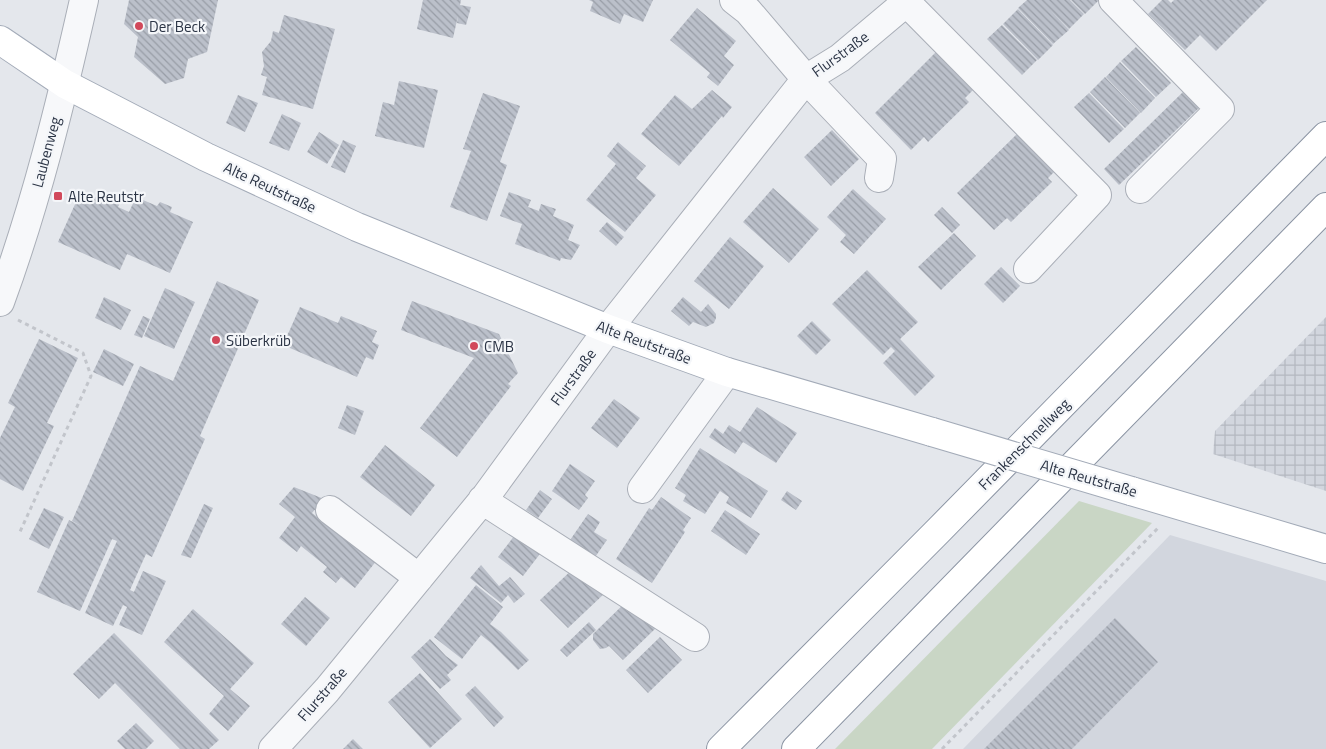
<svg xmlns="http://www.w3.org/2000/svg" width="1326" height="749" viewBox="0 0 1326 749" font-family="'Titillium Web',sans-serif">
	<defs>
		<pattern id="industrial-grid" width="8" height="8" patternUnits="userSpaceOnUse" patternTransform="scale(1.25)"><rect width="8" height="8" fill="#d2d6de"/><path d="M0 4h8M4 0v8" fill="none" stroke="#b4b8c0"/></pattern>
		<pattern id="building-back-hatch" width="6" height="6" patternUnits="userSpaceOnUse" patternTransform="scale(1.25)"><rect width="6" height="6" fill="#bbc0ca"/><path d="M-1 5l2 2M0 0l6 6M5-1l2 2" fill="none" stroke="#989da6"/></pattern>
	</defs>
	<rect width="100%" height="100%" fill="#e4e7ec"/>
	<path fill="#d2d6de" d="M 1170,535 L 1326,581 L 1326,749 L 963,749 Z"/>
	<path fill="url(#industrial-grid)" d="M 1326,317 L 1326,491 L 1213,454 L 1215,431 Z"/>
	<path fill="#c9d6c5" d="M 1079,501 L 1152,523 L 932,749 L 835,749 Z"/>
	<path fill="url(#building-back-hatch)" d="M 129,0 L 218,0 L 207,52 L 188,59 L 184,78 L 165,84 L 134,57 L 138,37 L 124,24 Z
		M 423,0 L 461,0 L 460,5 L 471,7 L 466,25 L 457,23 L 458,16 L 453,38 L 417,29 Z
		M 589,0 L 653,0 L 643,22 L 624,14 L 620,24 L 590,11 L 593,2 Z
		M 1027,0 L 1070,0 L 1084,14 L 1069,29 L 1051,11 L 1069,30 L 1053,44 L 1018,8 Z
		M 1071,0 L 1099,0 L 1085,14 Z
		M 1162,0 L 1168,0 L 1171,3 L 1174,0 L 1267,0 L 1216,51 L 1200,35 L 1185,50 L 1148,14 Z
		M 697,8 L 736,41 L 724,56 L 734,65 L 718,86 L 707,77 L 710,73 L 670,40 Z
		M 1018,9 L 1053,45 L 1038,60 L 1003,24 Z
		M 284,15 L 335,29 L 313,109 L 262,95 L 267,77 L 261,75 L 264,66 L 262,52 L 271,41 L 273,31 L 279,33 Z
		M 1002,25 L 1037,60 L 1022,75 L 987,39 Z
		M 1136,47 L 1171,83 L 1156,97 L 1121,61 Z
		M 937,51 L 974,89 L 965,98 L 969,102 L 928,142 L 924,137 L 911,150 L 875,113 Z
		M 1120,62 L 1155,98 L 1141,113 L 1106,77 Z
		M 1105,77 L 1140,113 L 1125,128 L 1090,92 Z
		M 399,81 L 438,90 L 424,148 L 375,136 L 383,102 L 394,105 Z
		M 712,90 L 732,107 L 723,118 L 722,116 L 679,166 L 641,134 L 675,95 L 692,109 Z
		M 1183,92 L 1199,108 L 1119,185 L 1104,169 Z
		M 483,93 L 520,106 L 500,162 L 507,165 L 487,221 L 450,207 L 471,151 L 463,149 Z
		M 1089,93 L 1124,129 L 1109,143 L 1074,107 Z
		M 238,95 L 258,103 L 245,132 L 226,123 Z
		M 282,114 L 301,123 L 289,151 L 269,143 Z
		M 832,130 L 859,159 L 831,186 L 804,157 Z
		M 1020,131 L 1057,169 L 1048,178 L 1052,182 L 1011,222 L 1007,218 L 994,230 L 957,193 Z
		M 319,132 L 339,145 L 327,164 L 307,152 Z
		M 343,140 L 356,146 L 345,173 L 331,167 Z
		M 618,142 L 646,166 L 636,178 L 656,195 L 625,232 L 586,200 L 616,164 L 607,156 Z
		M 773,188 L 819,229 L 789,263 L 743,222 Z
		M 853,189 L 886,219 L 854,254 L 840,242 L 846,235 L 827,217 Z
		M 81,191 L 108,203 L 109,199 L 120,203 L 118,207 L 129,212 L 136,197 L 157,206 L 160,202 L 172,207 L 170,212 L 193,222 L 170,273 L 127,254 L 120,270 L 58,242 Z
		M 509,192 L 531,200 L 528,207 L 539,211 L 541,204 L 556,209 L 553,216 L 574,225 L 568,240 L 580,245 L 571,260 L 561,258 L 560,261 L 515,244 L 522,224 L 500,216 Z
		M 942,207 L 960,225 L 952,233 L 934,215 Z
		M 607,222 L 624,237 L 616,246 L 599,231 Z
		M 954,233 L 976,256 L 941,290 L 918,267 Z
		M 730,237 L 764,266 L 729,309 L 694,281 Z
		M 1001,267 L 1020,286 L 1003,303 L 984,284 Z
		M 867,270 L 918,322 L 900,339 L 935,376 L 915,396 L 883,363 L 895,351 L 891,347 L 883,355 L 832,304 Z
		M 217,281 L 259,300 L 200,436 L 205,439 L 152,557 L 146,554 L 130,590 L 134,592 L 143,571 L 166,581 L 142,635 L 119,625 L 127,607 L 123,605 L 113,626 L 85,613 L 117,541 L 112,539 L 80,611 L 37,592 L 69,520 L 83,527 L 72,521 L 140,366 L 173,381 Z
		M 165,288 L 195,302 L 174,349 L 144,336 Z
		M 104,297 L 131,310 L 121,330 L 95,318 Z
		M 683,297 L 701,312 L 708,304 L 716,314 L 716,318 L 714,323 L 706,327 L 693,322 L 689,326 L 671,311 Z
		M 412,301 L 499,334 L 518,373 L 508,384 L 511,386 L 457,457 L 420,428 L 474,358 L 401,330 Z
		M 300,307 L 338,323 L 341,316 L 377,331 L 372,342 L 379,345 L 373,360 L 366,357 L 357,377 L 283,345 Z
		M 143,316 L 150,319 L 142,338 L 134,335 Z
		M 812,321 L 831,340 L 816,355 L 797,336 Z
		M 39,339 L 78,358 L 47,423 L 54,426 L 23,491 L 0,479 L 0,438 L 15,407 L 8,403 Z
		M 104,349 L 134,364 L 123,386 L 93,372 Z
		M 614,399 L 640,418 L 617,448 L 591,428 Z
		M 347,405 L 364,411 L 355,435 L 338,428 Z
		M 757,407 L 797,433 L 776,463 L 743,442 L 735,454 L 709,437 L 715,428 L 723,434 L 729,425 L 740,432 Z
		M 385,445 L 435,485 L 411,516 L 360,477 Z
		M 700,448 L 768,491 L 751,518 L 726,503 L 729,497 L 720,491 L 705,514 L 683,501 L 686,495 L 675,488 Z
		M 570,464 L 595,481 L 585,495 L 588,498 L 579,510 L 552,491 Z
		M 294,487 L 324,499 L 312,513 L 346,539 L 377,560 L 355,588 L 341,577 L 336,583 L 323,572 L 327,567 L 301,546 L 297,552 L 279,538 L 295,517 L 279,504 Z
		M 540,490 L 552,499 L 538,518 L 526,510 Z
		M 787,491 L 802,501 L 796,510 L 781,500 Z
		M 661,497 L 691,518 L 683,530 L 685,532 L 652,583 L 616,559 L 649,508 L 652,510 Z
		M 204,504 L 213,508 L 191,558 L 181,555 Z
		M 44,508 L 64,517 L 49,549 L 29,539 Z
		M 725,510 L 760,534 L 746,555 L 711,531 Z
		M 588,514 L 600,522 L 594,532 L 607,540 L 593,560 L 568,543 Z
		M 518,531 L 543,550 L 523,576 L 498,557 Z
		M 481,565 L 505,593 L 499,586 L 510,577 L 525,594 L 514,603 L 508,595 L 501,603 L 470,578 Z
		M 577,565 L 605,593 L 568,628 L 540,600 Z
		M 476,585 L 503,607 L 490,624 L 501,632 L 529,660 L 518,670 L 491,643 L 481,635 L 462,659 L 434,637 Z
		M 305,597 L 330,618 L 306,646 L 281,624 Z
		M 629,599 L 657,627 L 623,660 L 609,646 L 606,648 L 600,649 L 593,640 L 593,634 Z
		M 193,609 L 254,663 L 230,689 L 250,706 L 228,731 L 209,714 L 224,696 L 164,642 Z
		M 1115,618 L 1158,662 L 1072,749 L 984,749 Z
		M 589,622 L 596,630 L 567,657 L 560,650 Z
		M 114,633 L 219,740 L 209,749 L 180,749 L 115,683 L 99,699 L 73,674 Z
		M 660,637 L 682,660 L 648,693 L 626,670 Z
		M 430,639 L 446,656 L 458,665 L 447,675 L 451,680 L 440,689 L 411,657 Z
		M 420,673 L 462,719 L 430,748 L 388,702 Z
		M 475,686 L 504,717 L 494,727 L 465,695 Z
		M 136,723 L 154,741 L 146,749 L 125,749 L 117,741 Z
		M 353,739 L 363,749 L 343,749 Z"/>
	<g fill="none" stroke-linecap="round" stroke-linejoin="round">
		<g stroke="#a9aeb7" stroke-width="30">
			<path id="minor" d="M 734,0 L 748,11 L 806,79 L 882,159 L 879,178
				M 1113,0 L 1220,109 L 1140,189
				M 906,2 L 1097,195 L 1028,269
				M 0,302 C 36,204 61,102 84,0
				M 642,489 L 727,372
				M 482,500 L 695,637
				M 330,510 L 419,578
				M 273,749 L 327,690 L 486,496 L 608,329 L 806,79 L 840,58 L 909,0"/>
		</g>
		<g stroke="#a3abb8" stroke-width="30">
			<path id="major" d="M 0,40 L 65,84 L 206,157 L 357,227 L 608,329 L 727,372 L 932,432
				M 1131,491 L 1326,549"/>
		</g>
		<g stroke="#8b94a3" stroke-width="30">
			<path id="highway" d="M 721,749 L 938,531 L 1326,136
				M 796,749 L 1326,207"/>
		</g>
		<path stroke="#c2c5cb" stroke-width="3" stroke-dasharray="4 4" stroke-linecap="butt" d="M 18,320 L 83,353 L 91,376 L 19,534
			M 942,749 L 1158,528"/>
		<use href="#minor" stroke="#f7f8fa" stroke-width="28"/>
		<use href="#major" stroke="#fff" stroke-width="28"/>
		<use href="#highway" stroke="#fff" stroke-width="28"/>
		<g stroke="#a3abb8" stroke-width="30" stroke-linecap="butt">
			<path id="major-bridge" d="M 932,432 L 1131,491"/>
		</g>
		<use href="#major-bridge" stroke="#fff" stroke-width="28"/>
	</g>
	<g fill="#d1495b" stroke="#f4f6f9" stroke-width="2">
		<circle cx="139" cy="26" r="5"/>
		<rect x="53" y="191" width="10" height="10" rx="2.5"/>
		<circle cx="216" cy="340" r="5"/>
		<circle cx="474" cy="346" r="5"/>
	</g>
	<g text-anchor="middle" dominant-baseline="central" stroke-width="4.5" stroke-linejoin="round" paint-order="stroke">
		<g font-size="15" fill="#2b3445" stroke="#f4f6f9" text-anchor="start">
			<text x="149" y="26">Der Beck</text>
			<text x="68" y="196">Alte Reutstr</text>
			<text x="226" y="340">Süberkrüb</text>
			<text x="484" y="346">CMB</text>
		</g>
		<g font-size="15" fill="#2b3445" stroke="#f4f6f9">
			<text transform="translate(840 54) rotate(-36)">Flurstraße</text>
			<text transform="translate(46 152) rotate(-75)">Laubenweg</text>
			<text transform="translate(270 187) rotate(25)">Alte Reutstraße</text>
			<text transform="translate(644 342) rotate(20)">Alte Reutstraße</text>
			<text transform="translate(573 377) rotate(-54)">Flurstraße</text>
			<text transform="translate(1024 444) rotate(-45)">Frankenschnellweg</text>
			<text transform="translate(1089 478) rotate(16)">Alte Reutstraße</text>
			<text transform="translate(322 694) rotate(-49)">Flurstraße</text>
		</g>
	</g>
</svg>
